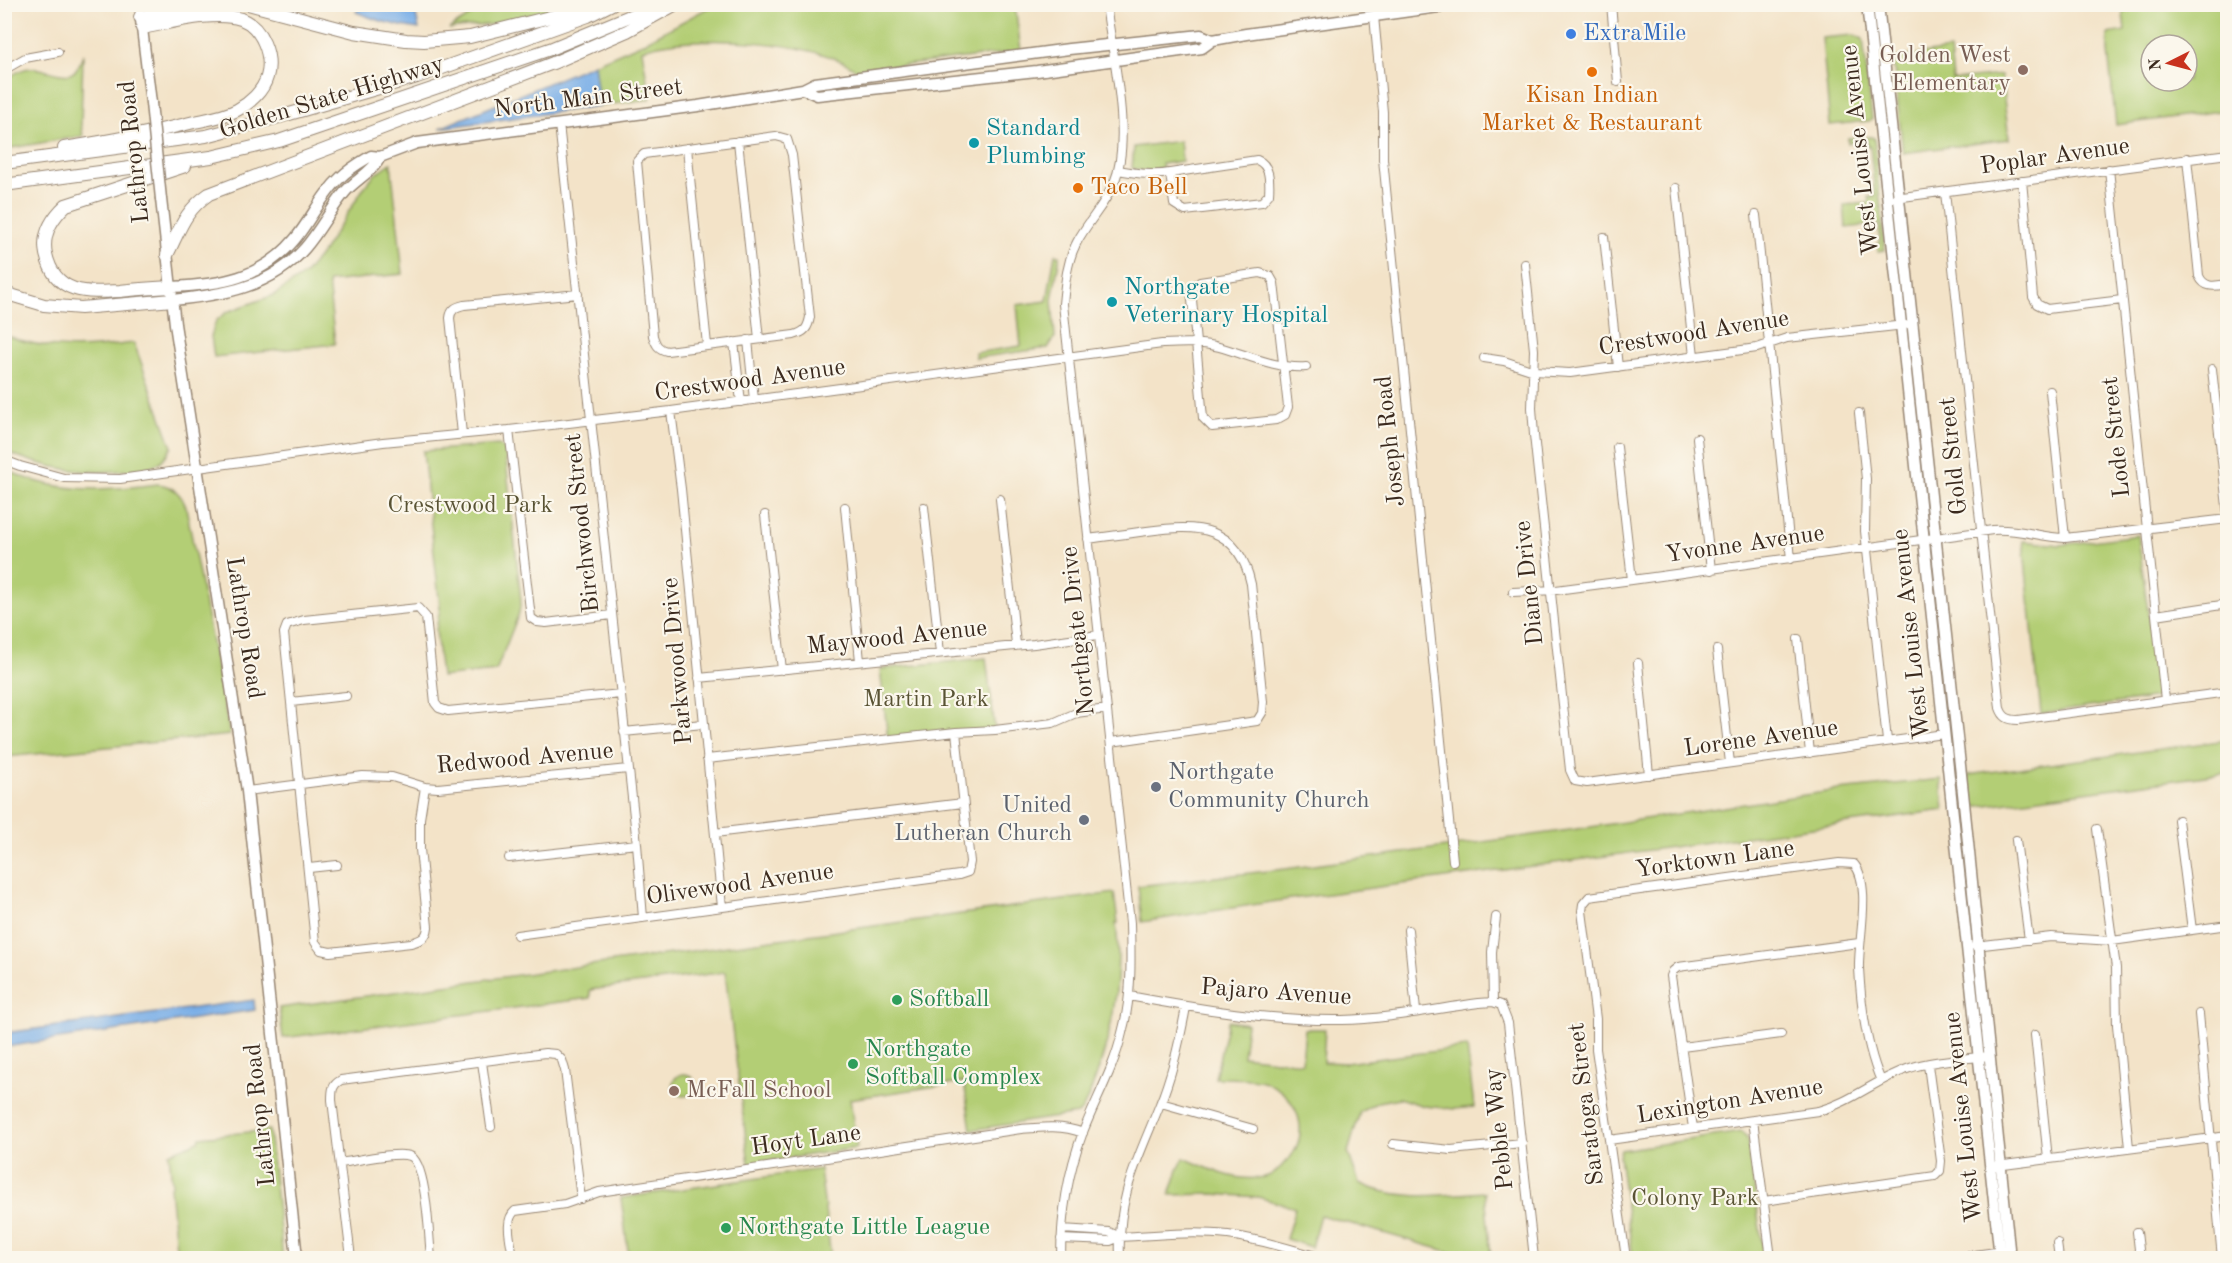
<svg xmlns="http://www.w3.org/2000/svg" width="2232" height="1263" viewBox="0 0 2232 1263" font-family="'Old Standard TT',serif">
	<rect width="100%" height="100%" fill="#fbf7ec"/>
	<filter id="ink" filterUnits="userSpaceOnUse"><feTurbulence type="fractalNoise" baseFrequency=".0167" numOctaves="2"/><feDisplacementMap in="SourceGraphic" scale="12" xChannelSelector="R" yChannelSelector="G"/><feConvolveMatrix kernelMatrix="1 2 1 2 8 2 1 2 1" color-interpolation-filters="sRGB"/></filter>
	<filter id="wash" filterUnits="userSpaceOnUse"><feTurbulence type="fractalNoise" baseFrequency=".008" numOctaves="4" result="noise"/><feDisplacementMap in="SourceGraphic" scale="24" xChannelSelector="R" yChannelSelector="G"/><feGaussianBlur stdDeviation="1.35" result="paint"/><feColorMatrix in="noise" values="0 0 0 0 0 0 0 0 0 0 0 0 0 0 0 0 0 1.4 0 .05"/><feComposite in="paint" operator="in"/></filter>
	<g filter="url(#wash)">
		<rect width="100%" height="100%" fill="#f3e3c8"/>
		<path fill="#b3ce74" stroke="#777c49" stroke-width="1.5" fill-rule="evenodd" d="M 715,4 L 1015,5 L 1021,51 L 857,71 C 823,40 684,32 642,50 L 650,99 L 599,106 L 594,64 L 645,42 Z
			M 487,5 L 487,4 L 571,5 L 494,24 L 449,29 Z
			M 2122,5 L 2227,5 L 2227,110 L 2116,125 L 2108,52 L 2108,34 L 2125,31 ZM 2151,45 L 2187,45 L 2187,81 L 2151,81 Z
			M 1854,35 L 1863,39 L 1872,119 L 1869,121 L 1830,125 L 1822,38 Z
			M 1950,50 L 1953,80 L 2001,75 L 2009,139 L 1903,153 L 1893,58 Z
			M 83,54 L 81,124 L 83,136 L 5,149 L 5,80 C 13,75 21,68 31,68 C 52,67 74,91 83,54 Z
			M 1871,137 L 1874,138 L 1885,250 L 1878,251 L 1878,244 L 1880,243 L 1879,224 L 1846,228 L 1844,205 L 1869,203 L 1868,197 L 1875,196 L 1870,147 L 1868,147 L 1867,141 L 1848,143 L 1848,138 Z
			M 1180,141 L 1182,161 L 1162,164 L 1163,171 L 1142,171 L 1132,168 L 1134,147 Z
			M 391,163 L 403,274 L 328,282 L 335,344 L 214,357 L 211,336 L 216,321 L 227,312 L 274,295 L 305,274 L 324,250 L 365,186 L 374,175 Z
			M 1055,254 L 1059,255 L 1059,261 L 1052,300 L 1055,337 L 1048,348 L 976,358 L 975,353 L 1021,346 L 1017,305 L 1047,301 Z
			M 5,335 C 47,352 90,349 134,343 L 172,447 C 168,452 165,458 160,462 C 151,469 139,469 129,470 C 85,475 45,469 5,451 Z
			M 499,445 L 505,450 L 521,601 L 519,613 L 496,671 L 441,677 L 436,630 L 440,608 L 423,451 Z
			M 5,469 C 54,494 105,491 158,484 C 173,486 181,493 186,507 L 230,735 L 5,757 Z
			M 2138,535 L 2159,697 L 2041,714 L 2023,541 L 2060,545 Z
			M 986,658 L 995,730 L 888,740 L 880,669 Z
			M 2227,740 L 2227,773 L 1972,807 L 1968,775 Z
			M 1941,779 L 1944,810 L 1291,899 L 1142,922 L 1138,886 L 1285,869 L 1577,829 L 1839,790 Z
			M 1114,893 L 1118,923 L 1116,923 C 1123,986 1111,1044 1086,1102 L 1082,1110 L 1077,1114 L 971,1130 L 964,1082 L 850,1099 L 857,1148 L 749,1164 L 725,972 L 590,990 L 590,998 L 283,1038 L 279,1008 Z
			M 1228,1021 L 1247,1024 L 1243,1056 L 1302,1063 L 1305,1029 L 1325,1029 L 1323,1062 L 1346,1063 L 1467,1047 L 1474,1107 L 1455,1109 L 1424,1106 L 1399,1098 L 1378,1102 L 1360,1112 L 1348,1152 L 1359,1183 C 1397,1202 1443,1195 1485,1192 L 1491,1258 L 1471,1258 L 1320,1215 L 1311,1247 L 1286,1239 L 1295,1208 L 1258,1197 L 1213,1194 L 1170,1195 L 1178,1170 L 1184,1158 C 1209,1169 1240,1185 1268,1176 C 1274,1174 1281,1167 1286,1162 C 1313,1136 1299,1095 1265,1082 C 1251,1077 1230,1079 1215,1078 Z
			M673 1085a11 11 0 1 1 22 0a11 11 0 1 1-22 0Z
			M 269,1130 L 283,1258 L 177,1258 L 170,1187 L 172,1184 L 169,1153 L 199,1141 L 200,1137 Z
			M 1741,1132 L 1747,1137 L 1764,1258 L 1633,1258 L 1619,1156 L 1621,1150 Z
			M 820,1169 L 831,1258 L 629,1258 L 621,1198 Z"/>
		<path fill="#79aee7" stroke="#5a6c82" stroke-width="1.5" d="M 360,5 L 414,5 L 419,29 C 396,26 377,21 356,12 Z
			M 594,64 L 599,106 L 440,128 Z
			M 254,1000 L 255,1010 L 5,1047 L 5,1033 Z"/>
	</g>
	<g filter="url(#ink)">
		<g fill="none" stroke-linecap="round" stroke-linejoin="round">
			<g stroke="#978673" stroke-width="10">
				<path id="minor" d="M 139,4 L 140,17
					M 1611,4 L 1618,82
					M 1374,16 L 1383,112 L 1383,159 L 1453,861
					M 4,70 L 25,58 L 58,52
					M 559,124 L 637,844 L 643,918
					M 776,136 L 787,139 L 792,155 L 810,317 C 808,328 805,332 794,335 L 667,351 C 658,349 656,345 653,336 L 637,161 L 644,154 Z
					M 738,141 L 759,339
					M 687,148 L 707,345
					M 2187,158 L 2199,276 C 2205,289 2215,286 2228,284
					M 1257,160 C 1270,165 1270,180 1269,194 L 1262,202 L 1185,211 L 1174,204 L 1170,173 Z
					M 2109,169 L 2165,700
					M 1118,170 C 1136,173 1152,176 1170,173
					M 2022,181 L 2033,297 L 2037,304 L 2047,309 L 2122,300
					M 1676,188 L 1694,356
					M 1945,192 L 2000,708 C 2003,717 2008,720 2018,720 L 2228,692
					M 1895,198 L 2228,154
					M 1756,215 L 1791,559
					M 1604,237 L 1618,367
					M 1525,264 L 1534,350 L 1532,408 L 1534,435 L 1570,770 L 1575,781 L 1587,783 L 1944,734
					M 1260,273 L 1270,276 L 1274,283 L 1288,407 L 1285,415 L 1276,420 L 1212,427 L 1203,418 L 1191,289 L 1200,282 Z
					M 748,340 L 754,400
					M 734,342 L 741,402
					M 1484,358 L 1504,361 L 1534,371 L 1570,373 L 1757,348 L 1787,338 L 1905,325
					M 2212,369 L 2228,516
					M 2050,391 L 2065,538
					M 671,411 L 681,489 L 722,907
					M 1859,413 L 1866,479 L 1865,531 L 1887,741
					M 509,430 L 531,618 L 537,622 L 546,623 L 612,615
					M 462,434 L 450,318 C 451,309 456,307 464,305 L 578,294
					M 1697,438 L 1711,570
					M 1617,447 L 1632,580
					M 4,460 L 20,466 L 64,478 L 120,479 L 383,442 L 509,430 L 671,411 L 1162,344 C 1182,343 1200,342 1219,347 C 1248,355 1275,369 1306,367
					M 1000,499 L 1016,644
					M 845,507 L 860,661
					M 924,507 L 940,653
					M 765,515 L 782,670
					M 1088,539 C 1108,536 1128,534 1147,531 C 1198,524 1238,525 1251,584 L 1263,702 L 1262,713 L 1257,721 L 1111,742
					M 1513,592 L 1556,590 L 1632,580 L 1993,530 C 2017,528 2040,537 2065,538 L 2228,519
					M 2156,615 L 2228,604
					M 1798,639 L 1810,753
					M 1717,650 L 1730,763
					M 1638,663 L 1649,775
					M 699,678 L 1034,644 L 1098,635
					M 291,702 L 346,696
					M 624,732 L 703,724
					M 707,759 L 956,732 L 995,730 L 1053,723 L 1076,713 L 1107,709
					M 425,787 L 420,819 L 420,849 L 428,927 C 427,938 421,940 411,943 L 330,952 L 321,950 L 315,942 L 284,633 L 287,625 L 304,620 L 418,608 L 426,617 L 435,703 L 439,708 L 448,711 L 621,694
					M 247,791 L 363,776 L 392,777 L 425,787 L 438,788 L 628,769
					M 2178,820 L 2192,930
					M 2097,829 L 2116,968 L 2117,1025 L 2129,1148
					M 715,833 L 963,803
					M 2016,840 L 2029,940
					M 509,858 L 637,844
					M 309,868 L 337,865
					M 1408,930 L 1416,1011
					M 517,935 L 959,875 L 968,872 L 970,862 L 956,732
					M 1975,946 L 2051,937 L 2112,941 L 2228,925
					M 1129,996 C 1199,1009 1271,1021 1342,1020 C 1388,1019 1434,1009 1479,1003 L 1493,1002 L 1501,1005 L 1508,1023 L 1534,1258
					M 1493,1002 L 1492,952 L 1496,917
					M 2199,1014 L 2222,1258
					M 2035,1035 L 2048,1159
					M 1682,1047 L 1781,1034
					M 482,1062 L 491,1127
					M 1161,1103 L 1253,1129
					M 1753,1120 L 1771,1258
					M 1693,1128 L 1671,976 L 1673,971 L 1678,967 L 1859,943
					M 1609,1140 L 1818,1111 C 1852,1102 1875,1080 1907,1069 C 1932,1060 1963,1059 1990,1056
					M 1393,1144 L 1451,1150 L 1522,1143
					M 340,1163 C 355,1161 398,1151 410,1156 C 427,1162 429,1240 431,1258
					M 1996,1166 L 2228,1136
					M 1764,1201 L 1935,1176 L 1940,1171 L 1941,1161 L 1928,1065
					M 1062,1229 L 1109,1232 L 1120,1237
					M 2137,1232 L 2140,1258
					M 1061,1239 L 1110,1241 L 1120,1237 C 1155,1235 1192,1231 1228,1235 C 1260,1239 1292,1250 1323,1258
					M 2057,1243 L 2059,1258
					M 351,1258 L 332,1100 C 332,1090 332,1085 341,1080 L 545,1053 L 556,1054 L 562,1060 L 565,1070 L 581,1199
					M 513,1258 C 512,1244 503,1221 515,1211 L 565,1204 L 599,1192 L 1021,1129 C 1043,1127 1062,1125 1083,1133
					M 1061,1258 C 1061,1215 1068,1172 1083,1132 C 1096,1099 1114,1068 1122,1033 C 1132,997 1131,960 1130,923 L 1063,304 C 1065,283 1067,261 1077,242 C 1088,221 1105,205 1114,183 C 1133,137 1112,54 1106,4
					M 1120,1258 C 1117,1195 1138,1160 1160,1104 C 1173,1073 1180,1040 1186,1007
					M 1626,1258 L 1596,1049 L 1596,1019 L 1582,911 L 1583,904 L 1589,897 L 1839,863 L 1854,864 C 1872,885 1858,941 1859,968 C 1861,1007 1866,1046 1881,1081
					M 1953,1258 L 2003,1251"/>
			</g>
			<g stroke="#978673" stroke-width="13">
				<path id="major" d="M 1867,4 L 2000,1258
					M 1878,4 L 1963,793 L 2010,1258
					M 141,20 L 151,103
					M 803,89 L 817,95 L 1037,71 L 1202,48 L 1213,40 L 1246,34 L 1460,4
					M 161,199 L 175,324 L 247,791 L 297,1258
					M 171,287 C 219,285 262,279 295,239 C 311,220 322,194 341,177 C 350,168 361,162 371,156 L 380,157 L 417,143 L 698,106 L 803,89 L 815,83 L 1069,49 L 1201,35 L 1213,40
					M 173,300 C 221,295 271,288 305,248 C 320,231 330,210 345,192 C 355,180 374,171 380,157"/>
			</g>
			<g stroke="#978673" stroke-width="14">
				<path id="highway" d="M 248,4 L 354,32 L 406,40 L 424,41 L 470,37 L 590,7
					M 140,17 L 222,4
					M 64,148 C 108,141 151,133 194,122 C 208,119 224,117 237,110 C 250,103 263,91 267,77 C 273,56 262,27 241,19 C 214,10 170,23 142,28
					M 4,163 L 206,136 L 279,117 L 417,77 L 588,16 L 612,4
					M 4,185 L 211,157 L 279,141 L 550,49 L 659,4
					M 167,255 C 180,230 184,211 209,194 L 553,63 L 627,31 L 676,4
					M 171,287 C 154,288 137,289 120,291 C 87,293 55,295 46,254 C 42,235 52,218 66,205 L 185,166
					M 4,293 L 44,305 L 81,308 L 173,300"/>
			</g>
			<use href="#minor" stroke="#fff" stroke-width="8"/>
			<use href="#major" stroke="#fff" stroke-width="10"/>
			<use href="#highway" stroke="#fff" stroke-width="12"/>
			<g stroke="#978673" stroke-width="13" stroke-linecap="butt">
				<path id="major-bridge" d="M 151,103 L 161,199"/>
			</g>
			<use href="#major-bridge" stroke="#fff" stroke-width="10"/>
		</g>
	</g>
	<circle fill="#3f7fe0" stroke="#fbf7ec" stroke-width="2" cx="1571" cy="34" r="6"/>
	<g fill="#8d6e63" stroke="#fbf7ec" stroke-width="2">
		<circle cx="2023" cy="70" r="6"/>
		<circle cx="674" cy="1091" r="6"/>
	</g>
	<g fill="#e8710a" stroke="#fbf7ec" stroke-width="2">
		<circle cx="1592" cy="72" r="6"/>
		<circle cx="1078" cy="188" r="6"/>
	</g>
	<g fill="#0f9aa8" stroke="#fbf7ec" stroke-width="2">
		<circle cx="974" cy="143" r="6"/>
		<circle cx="1112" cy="302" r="6"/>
	</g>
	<g fill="#6b7280" stroke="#fbf7ec" stroke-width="2">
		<circle cx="1156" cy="787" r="6"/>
		<circle cx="1084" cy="820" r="6"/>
	</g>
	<g fill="#2e9e5b" stroke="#fbf7ec" stroke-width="2">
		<circle cx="897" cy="1000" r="6"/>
		<circle cx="853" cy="1064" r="6"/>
		<circle cx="726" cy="1228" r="6"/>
	</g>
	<g text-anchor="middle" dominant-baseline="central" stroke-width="4.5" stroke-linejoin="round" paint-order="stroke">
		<g font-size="24" fill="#366cbe" stroke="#fbf7ec" text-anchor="start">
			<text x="1583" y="34">ExtraMile</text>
		</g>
		<g font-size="24" fill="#785e54" stroke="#fbf7ec" text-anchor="end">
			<text x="2011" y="56">Golden West<tspan x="2011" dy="28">Elementary</tspan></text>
			<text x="686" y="1091" text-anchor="start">McFall School</text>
		</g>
		<g font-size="24" fill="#c56008" stroke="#fbf7ec">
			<text x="1592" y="96">Kisan Indian<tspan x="1592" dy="28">Market &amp; Restaurant</tspan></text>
			<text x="1090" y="188" text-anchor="start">Taco Bell</text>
		</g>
		<g font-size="24" fill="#3b2a1e" stroke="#fbf7ec">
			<text transform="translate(332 98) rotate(-17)">Golden State Highway</text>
			<text transform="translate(588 99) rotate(-7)">North Main Street</text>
			<text transform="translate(1861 150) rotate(-96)">West Louise Avenue</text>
			<text transform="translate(135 152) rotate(-96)">Lathrop Road</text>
			<text transform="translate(2055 157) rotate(-8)">Poplar Avenue</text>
			<text transform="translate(1694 334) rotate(-9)">Crestwood Avenue</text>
			<text transform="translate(750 381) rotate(-8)">Crestwood Avenue</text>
			<text transform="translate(2117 437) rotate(-96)">Lode Street</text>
			<text transform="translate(1391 441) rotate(-96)">Joseph Road</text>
			<text transform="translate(1954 456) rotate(-96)">Gold Street</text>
			<text transform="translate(583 523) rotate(-96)">Birchwood Street</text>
			<text transform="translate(1745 545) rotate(-8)">Yvonne Avenue</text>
			<text transform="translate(1530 583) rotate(-96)">Diane Drive</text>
			<text transform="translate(244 628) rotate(81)">Lathrop Road</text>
			<text transform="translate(1079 631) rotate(-96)">Northgate Drive</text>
			<text transform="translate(1912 634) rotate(-96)">West Louise Avenue</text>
			<text transform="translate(897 638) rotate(-6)">Maywood Avenue</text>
			<text transform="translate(678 661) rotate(-95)">Parkwood Drive</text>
			<text transform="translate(1761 739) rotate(-8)">Lorene Avenue</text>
			<text transform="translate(525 759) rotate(-5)">Redwood Avenue</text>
			<text transform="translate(1715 860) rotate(-8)">Yorktown Lane</text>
			<text transform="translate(740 885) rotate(-8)">Olivewood Avenue</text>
			<text transform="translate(1276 993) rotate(4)">Pajaro Avenue</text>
			<text transform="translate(1730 1102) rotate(-9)">Lexington Avenue</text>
			<text transform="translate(1587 1104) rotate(-97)">Saratoga Street</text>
			<text transform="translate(261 1115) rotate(-96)">Lathrop Road</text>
			<text transform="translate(1964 1117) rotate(-96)">West Louise Avenue</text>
			<text transform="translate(1500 1129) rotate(-96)">Pebble Way</text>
			<text transform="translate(806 1141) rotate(-8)">Hoyt Lane</text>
		</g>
		<g font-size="24" fill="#0d838f" stroke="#fbf7ec" text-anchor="start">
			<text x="986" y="129">Standard<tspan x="986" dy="28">Plumbing</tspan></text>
			<text x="1124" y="288">Northgate<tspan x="1124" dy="28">Veterinary Hospital</tspan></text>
		</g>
		<g font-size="24" fill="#595334" stroke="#fbf7ec">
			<text x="470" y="506">Crestwood Park</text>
			<text x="926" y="700">Martin Park</text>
			<text x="1695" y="1199">Colony Park</text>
		</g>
		<g font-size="24" fill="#5b616d" stroke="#fbf7ec" text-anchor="start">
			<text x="1168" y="773">Northgate<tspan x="1168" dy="28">Community Church</tspan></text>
			<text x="1072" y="806" text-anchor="end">United<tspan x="1072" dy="28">Lutheran Church</tspan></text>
		</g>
		<g font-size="24" fill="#27864d" stroke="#fbf7ec" text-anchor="start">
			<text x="909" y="1000">Softball</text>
			<text x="865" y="1050">Northgate<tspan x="865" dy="28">Softball Complex</tspan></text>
			<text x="738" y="1228">Northgate Little League</text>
		</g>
	</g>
	<rect width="2232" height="1263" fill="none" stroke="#fbf7ec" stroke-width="24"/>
	<g transform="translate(2169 63) rotate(264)"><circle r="28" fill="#fbf7ec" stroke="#aea59a" stroke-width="1.5"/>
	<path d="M0-4.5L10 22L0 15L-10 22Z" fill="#c8321e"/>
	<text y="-9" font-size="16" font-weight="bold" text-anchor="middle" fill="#3b2a1e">N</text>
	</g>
</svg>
